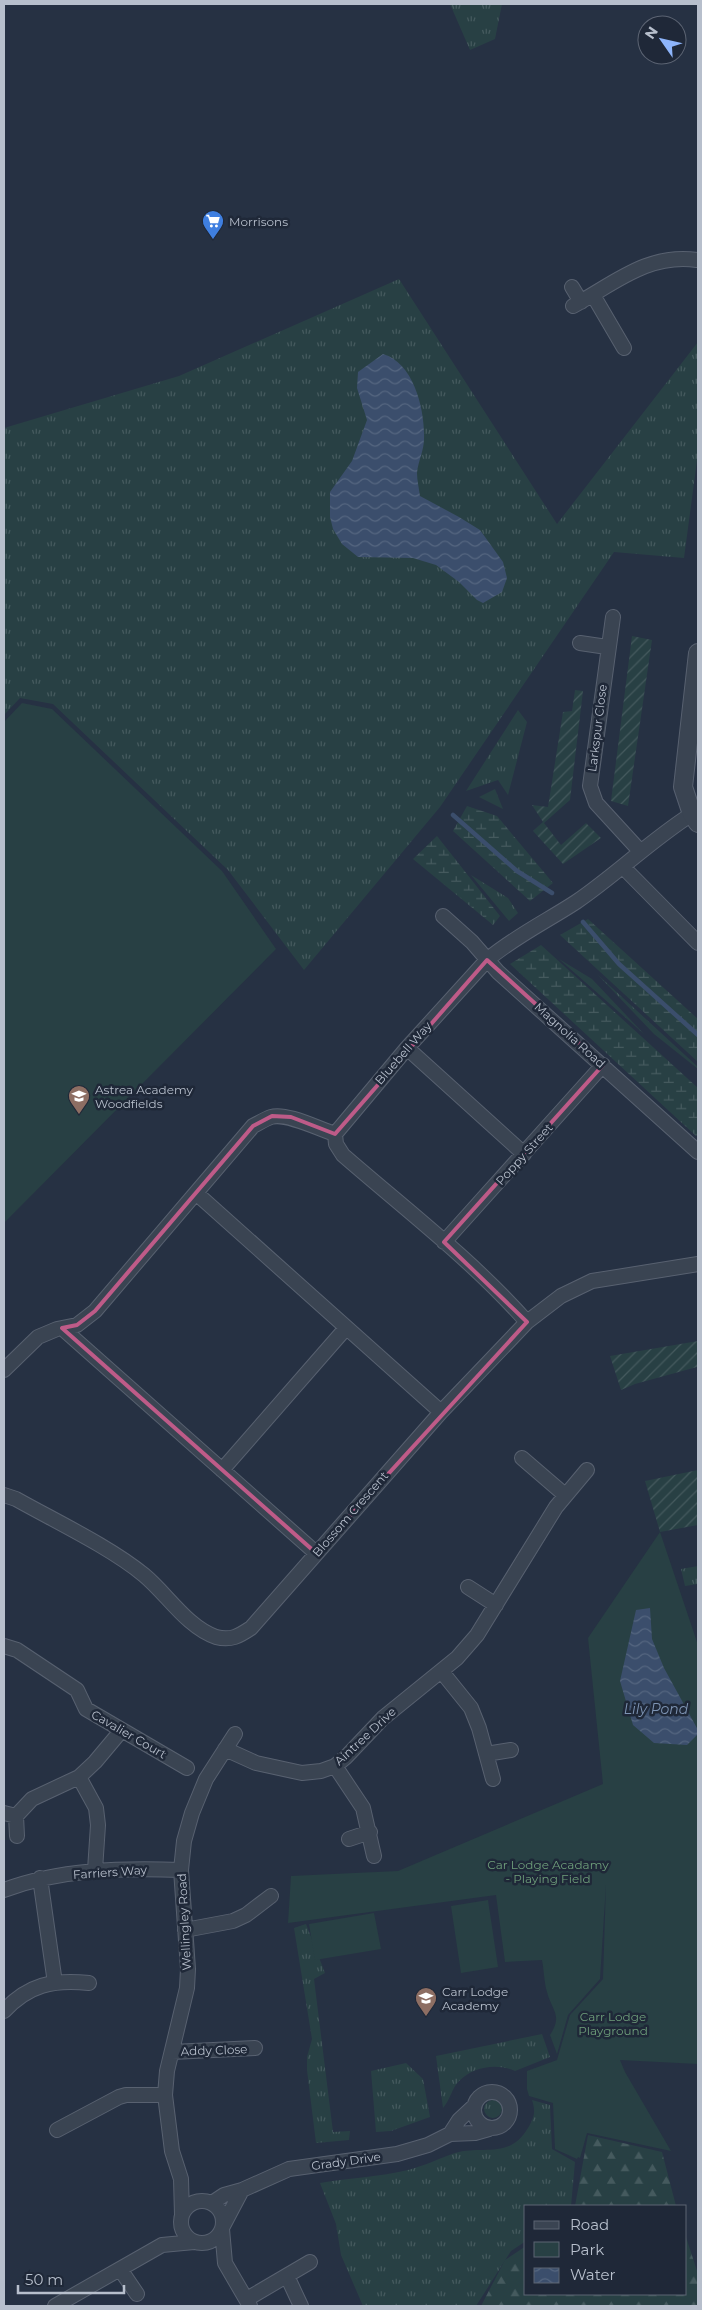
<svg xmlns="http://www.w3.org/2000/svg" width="702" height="2310" viewBox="0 0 702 2310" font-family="Montserrat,sans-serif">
	<defs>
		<pattern id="grass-tufts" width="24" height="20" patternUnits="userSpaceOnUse" patternTransform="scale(1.25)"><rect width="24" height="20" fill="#284044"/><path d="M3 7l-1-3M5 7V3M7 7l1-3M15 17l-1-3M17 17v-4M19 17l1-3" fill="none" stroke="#455a5e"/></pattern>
		<pattern id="forest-firs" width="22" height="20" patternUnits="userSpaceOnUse" patternTransform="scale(1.25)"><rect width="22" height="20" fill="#284044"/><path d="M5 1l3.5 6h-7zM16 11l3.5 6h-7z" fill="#455a5e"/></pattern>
		<pattern id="wetland-marsh" width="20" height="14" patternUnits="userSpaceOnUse" patternTransform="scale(1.25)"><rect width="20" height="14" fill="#284044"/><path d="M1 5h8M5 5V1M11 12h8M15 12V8" fill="none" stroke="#455a5e"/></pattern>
		<pattern id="garden-furrows" width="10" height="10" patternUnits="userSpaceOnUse" patternTransform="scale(1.25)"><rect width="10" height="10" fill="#284044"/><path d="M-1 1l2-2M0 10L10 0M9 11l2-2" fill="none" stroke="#455a5e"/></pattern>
		<pattern id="water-waves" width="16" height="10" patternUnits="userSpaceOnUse" patternTransform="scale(1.25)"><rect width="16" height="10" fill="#3b4e6c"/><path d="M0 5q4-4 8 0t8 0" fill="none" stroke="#556680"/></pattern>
	</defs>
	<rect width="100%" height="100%" fill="#263143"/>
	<path fill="url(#grass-tufts)" d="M 450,4 L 502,4 L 495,39 L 470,50 Z
		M 399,279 L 557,524 L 698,342 L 698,453 L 684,558 L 614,552 L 440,807 L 304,970 L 228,870 L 53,704 L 20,698 L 4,715 L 4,428 L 179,376 Z
		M 518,710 L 527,722 L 508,795 L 498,780 L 466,791 Z
		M 495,789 L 503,809 L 479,797 Z
		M 471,875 L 508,898 L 518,913 L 509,921 Z
		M 559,959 L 592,979 L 644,1034 Z
		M 597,974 L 698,1067 L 698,1069 L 654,1034 Z
		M 698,1566 L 698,1584 L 685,1586 L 681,1569 Z
		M 306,1924 L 325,1973 L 314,1979 L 333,2132 L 350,2131 L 349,2140 L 316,2143 L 307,2070 L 307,2057 L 312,2039 L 294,1928 Z
		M 542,2034 L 550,2057 L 515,2071 C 497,2063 474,2066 459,2081 C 452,2088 450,2100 443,2108 L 436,2056 Z
		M 406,2063 L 423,2079 L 430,2117 L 391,2131 L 376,2132 L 371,2071 Z
		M484 2109a9 9 0 1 1 18 0a9 9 0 1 1-18 0Z
		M 532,2100 L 550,2105 L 552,2149 L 575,2162 L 571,2206 L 526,2206 L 526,2241 L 511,2251 L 476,2306 L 363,2306 L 341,2255 L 336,2224 L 320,2183 C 349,2178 380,2177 408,2170 C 424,2166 440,2158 455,2153 C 483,2145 509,2160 528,2128 C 534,2118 536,2112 532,2100 Z"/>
	<path fill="url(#forest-firs)" d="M 588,2135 L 662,2152 L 676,2206 L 575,2206 Z
		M 686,2237 L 698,2274 L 698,2306 L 481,2306 L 505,2260 L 526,2246 L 526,2294 L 686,2294 Z"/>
	<path fill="url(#wetland-marsh)" d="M 467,806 L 497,816 L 553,883 L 530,901 L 453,831 Z
		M 437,836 L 500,916 L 493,925 L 413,859 Z
		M 588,919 L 698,1019 L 698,1062 L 560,935 Z
		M 541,945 L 698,1088 L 698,1134 L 696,1136 L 510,964 Z"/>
	<path fill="#284044" d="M 22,703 L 52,709 L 222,871 L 276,949 L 4,1223 L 4,722 Z
		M 660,1532 L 698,1645 L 698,2064 L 620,2060 L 625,2072 L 671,2151 L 587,2133 L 580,2158 L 578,2157 L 577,2159 L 555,2149 L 553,2103 L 529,2096 L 527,2089 L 527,2071 L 557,2060 L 570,2015 L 603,1979 L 606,1884 L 600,1979 L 568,2015 L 557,2054 L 550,2035 C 563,2015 552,2011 547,1992 C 544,1982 544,1970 542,1960 L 505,1962 L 496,1895 L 288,1923 L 291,1876 L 398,1871 L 603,1784 L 588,1638 Z
		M 488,1900 L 498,1967 L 461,1973 L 451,1906 Z
		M 374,1913 L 381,1949 L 315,1960 L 309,1924 Z"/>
	<path fill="url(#garden-furrows)" d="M 632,636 L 652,640 L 628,806 L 611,801 Z
		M 575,690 L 583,691 L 570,800 L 544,823 L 561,845 L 586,823 L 601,838 L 563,864 L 533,831 L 543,822 L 532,805 L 548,807 L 563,712 L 572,711 Z
		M 698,1341 L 698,1370 L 697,1367 L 635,1384 L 621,1390 L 610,1356 Z
		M 698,1470 L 698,1525 L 660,1532 L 645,1481 Z"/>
	<path fill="url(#water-waves)" d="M 383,354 C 414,363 425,410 424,439 C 424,450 418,462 417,473 C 417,480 419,489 420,496 L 459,517 L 480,530 L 503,562 L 507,578 L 502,592 L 483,603 L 477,600 L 459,582 L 436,565 L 413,558 L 358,557 L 342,544 L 333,529 L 330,517 L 330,492 L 352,461 L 367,420 L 357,388 L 358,372 Z
		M 650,1608 L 652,1639 L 664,1668 L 698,1730 L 698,1734 L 687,1745 L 654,1743 L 633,1725 L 620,1681 L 636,1610 Z"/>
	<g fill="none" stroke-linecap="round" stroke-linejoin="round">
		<path stroke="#3b4e6c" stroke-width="4.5" d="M 453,815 L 517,871 L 552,893
			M 583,922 L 619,964 L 698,1035"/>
		<g stroke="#586170" stroke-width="16">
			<path id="minor" d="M 572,287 L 581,302
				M 593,295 L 624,348
				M 573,306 C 615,283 648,253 697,260
				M 613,617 L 590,786 L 596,803 L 640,851
				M 580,643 L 607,647
				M 624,868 L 698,943
				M 443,916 L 472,942 L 498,972 L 698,1152
				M 407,1048 L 524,1154
				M 196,1193 L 441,1412
				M 444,1242 L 603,1065
				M 527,1322 C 472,1260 405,1209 343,1155 L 336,1144 L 335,1134 L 407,1048 L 487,960 C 514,937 547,921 576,902 C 617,874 651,840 692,814
				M 62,1328 L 316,1553
				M 4,1370 L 38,1337 L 57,1329 L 77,1325 L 95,1311 L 253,1126 C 259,1123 265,1119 271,1117 C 286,1112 319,1129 335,1134
				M 522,1458 L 565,1495
				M 222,1470 L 346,1328
				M 4,1495 L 16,1499 C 55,1521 110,1547 144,1575 C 167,1594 187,1627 216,1637 C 231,1641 239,1636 251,1628 L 441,1412 L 527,1322 L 561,1296 L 592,1281 L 698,1264
				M 468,1587 L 496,1605
				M 4,1646 L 17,1650 L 77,1690 L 86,1709 L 187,1768
				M 442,1672 L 471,1708 L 479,1728 L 493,1779
				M 225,1749 L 256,1763 L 302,1773 L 321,1771 L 335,1766 L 346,1757 L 383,1718 L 457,1658 L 477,1635 L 556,1507 L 587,1470
				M 486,1754 L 511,1750
				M 335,1766 L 363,1808 L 374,1856
				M 79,1777 L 96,1808 L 98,1825 L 95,1870
				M 4,1813 L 16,1816 L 17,1836
				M 16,1816 L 32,1799 L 79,1777 L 95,1762 L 121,1731
				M 349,1839 L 370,1832
				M 40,1878 L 55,1983
				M 4,1890 C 60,1869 121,1868 181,1870
				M 185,1930 L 233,1921 L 246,1915 L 271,1896
				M 4,2011 C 28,1985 53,1979 89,1983
				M 172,2052 L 255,2048
				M474 2110a18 18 0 1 1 36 0a18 18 0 1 1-36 0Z
				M 474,2106 L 459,2120 L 450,2134 L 475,2133 L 489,2129
				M 57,2130 L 119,2097 L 126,2095 L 165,2095
				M181 2222a21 21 0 1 1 42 0a21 21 0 1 1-42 0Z
				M 212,2203 L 224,2195 L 242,2190 L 289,2169 L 397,2154 L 428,2145 L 450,2134
				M 182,2215 L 181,2179 L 172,2151 L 165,2095 L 167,2071 L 187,1988 L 188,1969 L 181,1870 L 184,1841 L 192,1813 L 206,1779 L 235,1734
				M 223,2226 L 242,2190
				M 222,2229 L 225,2263 L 250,2306
				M 120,2269 L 137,2294
				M 287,2276 L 301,2306
				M 247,2299 L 310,2262
				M 55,2306 L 162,2245 L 194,2242"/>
		</g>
		<g stroke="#586170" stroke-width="20">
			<path id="tertiary" d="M 698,653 L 683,787 L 692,814 L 698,823"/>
		</g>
		<use href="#minor" stroke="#3a4452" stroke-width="14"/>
		<use href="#tertiary" stroke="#3a4452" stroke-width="18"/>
	</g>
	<path fill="none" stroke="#be5b88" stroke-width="4" stroke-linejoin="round" d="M 487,960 L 603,1065 L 444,1242 L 527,1322 L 316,1553 L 62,1328 L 77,1325 L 95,1311 L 253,1126 L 272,1116 L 291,1117 L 335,1134 Z"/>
	<defs>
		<g id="supermarket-pin" transform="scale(1.125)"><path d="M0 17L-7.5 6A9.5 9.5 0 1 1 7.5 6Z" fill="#3f7fe0" stroke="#1f2838"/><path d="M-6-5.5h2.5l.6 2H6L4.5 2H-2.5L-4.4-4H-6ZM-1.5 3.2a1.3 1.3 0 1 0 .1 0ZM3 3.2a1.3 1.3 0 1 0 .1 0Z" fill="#fff"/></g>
		<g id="school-pin" transform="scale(1.125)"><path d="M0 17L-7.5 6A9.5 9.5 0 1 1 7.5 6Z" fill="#8d6e63" stroke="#1f2838"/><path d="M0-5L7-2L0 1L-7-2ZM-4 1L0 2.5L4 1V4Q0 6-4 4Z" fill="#fff"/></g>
	</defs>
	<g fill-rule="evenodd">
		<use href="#supermarket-pin" x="213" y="221"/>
		<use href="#school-pin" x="79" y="1096"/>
		<use href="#school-pin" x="426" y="1998"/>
	</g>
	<g text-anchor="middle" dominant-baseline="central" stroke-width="5" stroke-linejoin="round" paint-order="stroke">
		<g font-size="12" fill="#b7bfcc" stroke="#1f2838" text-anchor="start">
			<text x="229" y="221">Morrisons</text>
			<text x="95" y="1089">Astrea Academy<tspan x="95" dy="14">Woodfields</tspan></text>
			<text x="442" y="1991">Carr Lodge<tspan x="442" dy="14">Academy</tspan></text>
		</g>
		<g font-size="12" fill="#b7bfcc" stroke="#1f2838">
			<text transform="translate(597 728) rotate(-83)">Larkspur Close</text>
			<text transform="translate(570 1035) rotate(42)">Magnolia Road</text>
			<text transform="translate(403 1053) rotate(-49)">Bluebell Way</text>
			<text transform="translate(524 1154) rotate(-48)">Poppy Street</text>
			<text transform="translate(350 1514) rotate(-49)">Blossom Crescent</text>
			<text transform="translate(129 1734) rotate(30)">Cavalier Court</text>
			<text transform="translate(365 1736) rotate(-43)">Aintree Drive</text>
			<text transform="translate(110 1872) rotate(-4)">Farriers Way</text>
			<text transform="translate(184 1922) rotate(-93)">Wellingley Road</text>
			<text transform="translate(214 2050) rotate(-2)">Addy Close</text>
			<text transform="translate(346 2161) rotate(-8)">Grady Drive</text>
		</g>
		<g font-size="12" fill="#6e9e7a" stroke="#1f2838">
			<text x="548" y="1864">Car Lodge Acadamy<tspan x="548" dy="14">- Playing Field</tspan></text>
			<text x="613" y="2016">Carr Lodge<tspan x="613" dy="14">Playground</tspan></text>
		</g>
		<g font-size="14" font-style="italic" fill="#7e94b4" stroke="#1f2838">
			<text x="656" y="1709">Lily Pond</text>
		</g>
	</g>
	<rect width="702" height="2310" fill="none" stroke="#b7bfcc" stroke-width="10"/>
	<rect x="524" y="2205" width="162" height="90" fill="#1f2838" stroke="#5c6473"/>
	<rect x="534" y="2221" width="25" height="8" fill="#3a4452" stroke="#5c6473"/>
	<text x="570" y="2230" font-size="15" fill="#b7bfcc">Road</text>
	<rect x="534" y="2242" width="25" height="15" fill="#284044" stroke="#5c6473"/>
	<text x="570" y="2255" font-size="15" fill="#b7bfcc">Park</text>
	<rect x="534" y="2268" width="25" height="15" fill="url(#water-waves)" stroke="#5c6473"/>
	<text x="570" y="2280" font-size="15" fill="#b7bfcc">Water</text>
	<g transform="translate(662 40) rotate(304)"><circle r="24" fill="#1f2838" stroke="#5c6473"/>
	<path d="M0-4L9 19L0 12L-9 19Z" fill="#8eb5fb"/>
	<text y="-8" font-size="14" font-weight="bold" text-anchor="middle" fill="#b7bfcc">N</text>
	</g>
	<path d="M18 2285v8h106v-8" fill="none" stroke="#b7bfcc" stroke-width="2.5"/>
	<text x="25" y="2285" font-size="15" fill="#b7bfcc" stroke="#1f2838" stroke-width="4" paint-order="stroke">50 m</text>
</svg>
